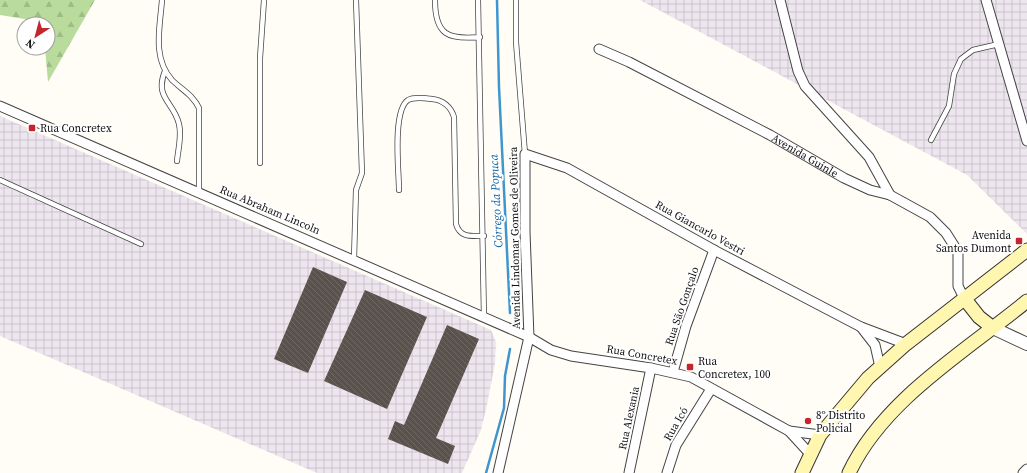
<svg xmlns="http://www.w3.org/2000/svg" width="1027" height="473" viewBox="0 0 1027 473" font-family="'Source Serif 4',serif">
	<defs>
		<pattern id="industrial-grid" width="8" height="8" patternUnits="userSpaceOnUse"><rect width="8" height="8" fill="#eee6ef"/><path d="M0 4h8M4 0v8" fill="none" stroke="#cbc4cc"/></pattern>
		<pattern id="forest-firs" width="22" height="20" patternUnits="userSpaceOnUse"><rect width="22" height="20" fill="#b9dc9c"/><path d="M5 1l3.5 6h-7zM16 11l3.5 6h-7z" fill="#9ebc85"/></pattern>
		<pattern id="building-back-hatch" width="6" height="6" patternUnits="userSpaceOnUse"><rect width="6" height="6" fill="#5a524d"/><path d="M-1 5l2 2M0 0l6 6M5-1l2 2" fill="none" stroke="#6d6662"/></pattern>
	</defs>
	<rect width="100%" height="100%" fill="#fffdf5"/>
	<path fill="url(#industrial-grid)" d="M 640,0 L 1027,0 L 1027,234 L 967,175 Z
		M 0,116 L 491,330 L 496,342 L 495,363 L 487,405 L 481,430 L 462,473 L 317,473 L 0,336 Z"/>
	<path fill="url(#forest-firs)" d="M 0,0 L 95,0 L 48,82 L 45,48 L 48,48 L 48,24 L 43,24 L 43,22 L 0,15 Z"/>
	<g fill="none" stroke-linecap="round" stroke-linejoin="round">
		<path stroke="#3f96cf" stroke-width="2.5" d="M 497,0 L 499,87 L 510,313
			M 486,473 L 504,408 L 505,376 L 510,349"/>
	</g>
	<path fill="url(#building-back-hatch)" d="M 313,267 L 347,282 L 308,373 L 274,359 Z
		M 365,290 L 427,317 L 387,409 L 324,381 Z
		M 447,325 L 479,339 L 436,438 L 455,446 L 448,464 L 388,439 L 395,421 L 404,425 Z"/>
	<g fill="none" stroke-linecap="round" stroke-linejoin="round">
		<g stroke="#444" stroke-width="6">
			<path id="service" d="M 162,0 C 160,27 152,58 172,80 C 182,90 193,95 199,108 L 199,192
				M 435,0 C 435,35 448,40 480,37
				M 478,0 L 484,318
				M 516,0 L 516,42 L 525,154
				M 165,71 C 154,98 174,102 179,124 C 182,136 178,150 177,161
				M 931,140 L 949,106 L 954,74 L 961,59 L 973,50 L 999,44
				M 260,163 L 260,58 L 264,0
				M 0,180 L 141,244
				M 399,190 C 399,172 392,111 408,100 C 413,97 425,98 432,99 C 443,100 451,107 454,117 L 456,224 C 460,238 471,236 484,236
				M 354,259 L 356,190 L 362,173 L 356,0"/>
		</g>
		<g stroke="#444" stroke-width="11">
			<g id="minor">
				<path d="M 780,0 L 798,71 L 805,86 L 869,157 L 890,195"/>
				<path d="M 986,0 L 1027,141"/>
				<path id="s1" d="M 599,49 L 629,62 L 770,135 L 844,178 L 870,190 L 890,195 L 930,217 L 946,233 L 958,252 L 958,286 L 964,298"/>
				<path d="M 0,106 L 529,337 L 551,350 L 571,356 L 651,368 L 691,377 L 789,431 L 811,455"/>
				<path d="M 861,327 L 875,345 L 880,367"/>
				<path d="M 673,372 L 686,326 L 714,250"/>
				<path d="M 789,431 L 820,435"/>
				<path d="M 498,473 L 529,337 L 525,232 L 525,154 L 567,168 L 714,250 L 861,327 L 906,344"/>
				<path d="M 629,473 L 651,368"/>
				<path d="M 667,473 L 676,445 L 711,389"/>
				<path d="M 1023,473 L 1027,469"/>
			</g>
		</g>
		<g stroke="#444" stroke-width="14">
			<path id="tertiary" d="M 993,328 L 1027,344"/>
		</g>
		<g stroke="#333" stroke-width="15">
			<path id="secondary" d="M 964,298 L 979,317 L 993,328
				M 802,473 L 820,435 L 868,378 L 906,344 L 1027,250
				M 849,473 C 883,400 966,351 1027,301"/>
		</g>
		<use href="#service" stroke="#fff" stroke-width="4.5"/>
		<use href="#minor" stroke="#fff" stroke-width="9"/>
		<use href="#tertiary" stroke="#fff" stroke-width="12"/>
		<use href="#secondary" stroke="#fff6b0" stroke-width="13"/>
	</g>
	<g fill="#c4262e" stroke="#fff" stroke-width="1.5">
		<rect x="28" y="124" width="8" height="8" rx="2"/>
		<rect x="1015" y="237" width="8" height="8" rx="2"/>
		<rect x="686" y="363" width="8" height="8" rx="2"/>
		<circle cx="808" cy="421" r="4"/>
	</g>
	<g text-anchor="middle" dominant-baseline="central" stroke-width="4" stroke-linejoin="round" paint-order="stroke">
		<g font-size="11" fill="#111" stroke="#fff" text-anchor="start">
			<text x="40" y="128">Rua Concretex</text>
			<text x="1011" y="235" text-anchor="end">Avenida<tspan x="1011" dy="13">Santos Dumont</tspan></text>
			<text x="698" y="361">Rua<tspan x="698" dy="13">Concretex, 100</tspan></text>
			<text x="816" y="415">8º Distrito<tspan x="816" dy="13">Policial</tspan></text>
		</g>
		<g font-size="11" fill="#111" stroke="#fff">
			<text stroke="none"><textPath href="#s1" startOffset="232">Avenida Guinle</textPath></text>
			<text transform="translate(270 210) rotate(23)">Rua Abraham Lincoln</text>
			<text transform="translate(700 228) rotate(29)">Rua Giancarlo Vestri</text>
			<text transform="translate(515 238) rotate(-91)">Avenida Lindomar Gomes de Oliveira</text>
			<text transform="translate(682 306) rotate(-71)">Rua São Gonçalo</text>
			<text transform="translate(642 355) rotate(10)">Rua Concretex</text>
			<text transform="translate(629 418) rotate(-78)">Rua Alexania</text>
			<text transform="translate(676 424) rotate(-60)">Rua Icó</text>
		</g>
		<g font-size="12" font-style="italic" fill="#1768a6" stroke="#fff">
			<text transform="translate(496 201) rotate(-93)">Córrego da Popuca</text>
		</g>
	</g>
	<g transform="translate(36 36) rotate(216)"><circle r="19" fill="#ffffff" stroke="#a0a0a0"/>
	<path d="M0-3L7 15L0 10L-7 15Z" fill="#c4262e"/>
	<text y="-6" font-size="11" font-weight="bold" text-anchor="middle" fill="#111111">N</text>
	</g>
</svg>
